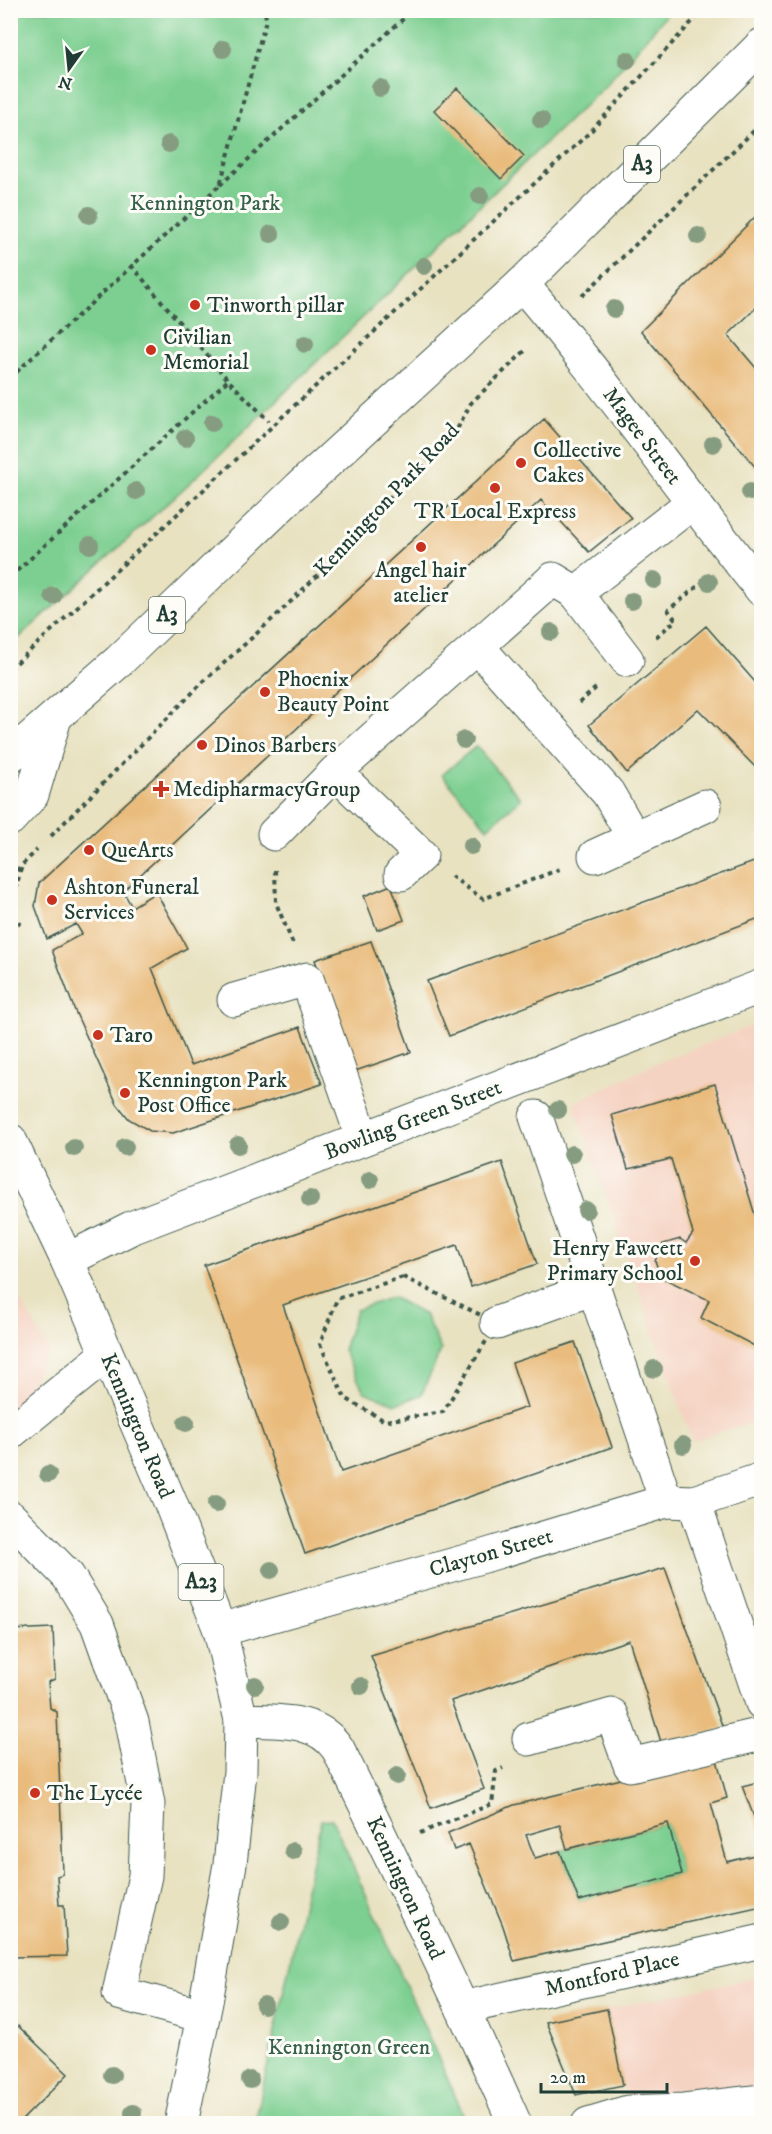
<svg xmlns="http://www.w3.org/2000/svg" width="772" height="2134" viewBox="0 0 772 2134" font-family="'IM FELL DW Pica',serif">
	<rect width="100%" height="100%" fill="#fdfcf7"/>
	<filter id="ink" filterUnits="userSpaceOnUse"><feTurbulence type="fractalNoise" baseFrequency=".0167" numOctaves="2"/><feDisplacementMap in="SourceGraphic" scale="12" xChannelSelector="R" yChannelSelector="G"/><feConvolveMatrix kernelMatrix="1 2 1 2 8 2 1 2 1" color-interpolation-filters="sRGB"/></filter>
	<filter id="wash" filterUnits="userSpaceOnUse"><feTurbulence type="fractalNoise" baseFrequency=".008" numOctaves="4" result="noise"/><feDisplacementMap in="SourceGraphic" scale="24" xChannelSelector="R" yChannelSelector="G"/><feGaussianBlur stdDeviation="1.35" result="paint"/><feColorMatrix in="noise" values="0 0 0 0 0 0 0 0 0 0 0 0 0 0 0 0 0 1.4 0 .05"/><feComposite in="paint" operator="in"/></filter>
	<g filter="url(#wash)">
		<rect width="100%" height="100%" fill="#e8e2c1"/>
		<path fill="#f5d3c2" d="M 761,1022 L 761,1419 L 692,1441 L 573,1103 L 652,1065 Z
			M 10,1283 L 49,1350 L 23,1401 L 10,1412 Z
			M 761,1976 L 761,2123 L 631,2123 L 607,2009 Z"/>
		<path fill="#7dcf91" stroke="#4e8662" stroke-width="1.5" d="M 10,11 L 670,11 L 605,86 L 192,481 L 11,645 Z
			M 476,746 L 521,799 L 487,828 L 442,775 Z
			M 392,1297 L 425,1315 L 441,1350 L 421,1395 L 396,1404 L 364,1392 L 343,1350 L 356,1310 Z
			M 332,1819 L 464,2116 L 462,2123 L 255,2123 L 321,1820 Z
			M 668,1823 L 682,1874 L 579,1901 L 560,1851 Z"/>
		<g id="blocks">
			<path fill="#e9bb7c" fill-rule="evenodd" d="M 457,88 L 524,156 L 501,179 L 434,110 Z
				M 762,210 L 762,302 L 728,335 L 762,375 L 762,475 L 641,331 Z
				M 544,419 L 631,518 L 589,552 L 541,500 L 123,891 L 132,907 L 156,892 L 187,948 L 152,968 L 191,1065 L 300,1027 L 322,1084 L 173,1133 L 150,1131 L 129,1119 L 117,1104 L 75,1011 L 52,950 L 82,934 L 76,924 L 47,939 L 35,906 L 39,883 Z
				M 706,626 L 762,690 L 762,774 L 698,709 L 627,773 L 589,725 Z
				M 762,859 L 762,917 L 449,1036 L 427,981 Z
				M 391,885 L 404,920 L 377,930 L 364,896 Z
				M 371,941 L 411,1052 L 355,1071 L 315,960 Z
				M 715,1084 L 755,1215 L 762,1218 L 762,1350 L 701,1318 L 709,1300 L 661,1277 L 655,1261 L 663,1244 L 680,1239 L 686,1243 L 693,1233 L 671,1159 L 628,1169 L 612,1115 Z
				M 502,1162 L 537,1264 L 471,1287 L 457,1245 L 283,1305 L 341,1472 L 527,1407 L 512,1363 L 575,1342 L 612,1447 L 305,1554 L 204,1265 Z
				M 665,1568 L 723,1728 L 662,1745 L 629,1640 L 451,1701 L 484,1789 L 431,1808 L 371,1656 Z
				M 53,1628 L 55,1679 L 48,1682 L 50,1708 L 57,1712 L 63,1874 L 57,1876 L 59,1905 L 64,1905 L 67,1956 L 10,1957 L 10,1630 Z
				M 716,1756 L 727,1798 L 711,1803 L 727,1862 L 762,1853 L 762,1906 L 514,1961 L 503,1926 L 469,1844 L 454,1850 L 448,1833 L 514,1805 ZM 668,1823 L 682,1874 L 579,1901 L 560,1851 L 535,1858 L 526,1835 L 560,1825 L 567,1849 Z
				M 762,1781 L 762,1835 L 761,1835 L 742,1786 Z
				M 607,2009 L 623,2085 L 576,2095 L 546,2022 Z
				M 18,2026 L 68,2074 L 21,2121 L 24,2124 L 10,2124 L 10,2033 Z"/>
		</g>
	</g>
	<g filter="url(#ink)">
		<use href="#blocks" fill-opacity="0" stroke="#3d5649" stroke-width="1.5"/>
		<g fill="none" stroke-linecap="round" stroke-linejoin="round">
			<g stroke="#3d5649" stroke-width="35">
				<path id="minor" d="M 522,284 C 606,382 680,489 762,590
					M 576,593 L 627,660
					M 477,646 L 608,793 L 634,838
					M 335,772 L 421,855 L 401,874
					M 274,834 L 335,772 L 553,579 L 576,593 L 692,503
					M 595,856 L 705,806
					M 234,1000 L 307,979 L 363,1139
					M 536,1117 L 666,1501
					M 67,1260 L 131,1228 L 762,986
					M 497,1323 L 594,1288
					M 10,1433 L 106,1355
					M 694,1502 L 762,1703
					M 10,1517 L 68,1576 L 97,1624 L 132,1722 L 148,1804 L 145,1876 L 119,1993 L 203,2016
					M 220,1630 L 484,1556 L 666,1501 L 694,1502 L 762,1479
					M 241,1720 C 276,1722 317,1717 338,1749 C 399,1873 459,1998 515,2124
					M 529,1739 L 612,1715 L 630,1765 L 762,1734
					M 462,2008 L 762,1941
					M 588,2124 L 628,2112 L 684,2110 L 762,2101"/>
			</g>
			<g stroke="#3d5649" stroke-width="35">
				<path id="highway" d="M 10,756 L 119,661 L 299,488 L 522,284 L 762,45
					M 10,819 L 32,795 L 55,718
					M 10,1140 L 67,1260 L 171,1504 L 220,1630 L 241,1720 L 240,1772 L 230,1864 L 206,2002 L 181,2124"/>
			</g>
			<path stroke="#3d5649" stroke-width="4" stroke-dasharray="4.5 4.5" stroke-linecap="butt" d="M 220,185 L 413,10
				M 131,265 L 228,380 L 269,421
				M 582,296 L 762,123
				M 10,378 L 220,185 L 266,20 L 265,10
				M 10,577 L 228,380
				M 656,637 L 676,620 L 668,610 L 704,581
				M 10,669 L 590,132 L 703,10
				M 579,703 L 598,686
				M 51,836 L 202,683 L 278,614 L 329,564 L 385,502 L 454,435 L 471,403 L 527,349
				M 275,870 L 276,903 L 293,944
				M 451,876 L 483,899 L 560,869
				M 10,877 L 37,850
				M 10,897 L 16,888 L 22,865
				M 10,928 L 21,922
				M 403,1277 L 497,1323 L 443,1412 L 385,1421 L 345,1398 L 320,1344 L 337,1299 Z
				M 420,1833 L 492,1804 L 496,1771 L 503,1768"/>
			<use href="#minor" stroke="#fff" stroke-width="33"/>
			<use href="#highway" stroke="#fff" stroke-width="33"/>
		</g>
		<g fill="#869c80">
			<circle cx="223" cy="49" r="9"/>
			<circle cx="627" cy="60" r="9"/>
			<circle cx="380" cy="88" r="9"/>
			<circle cx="541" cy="120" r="9"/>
			<circle cx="169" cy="144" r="9"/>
			<circle cx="480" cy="196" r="9"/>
			<circle cx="89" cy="215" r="9"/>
			<circle cx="271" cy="234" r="9"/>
			<circle cx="698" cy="236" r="9"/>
			<circle cx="424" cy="266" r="9"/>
			<circle cx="614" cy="309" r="9"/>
			<circle cx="305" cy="344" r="9"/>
			<circle cx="212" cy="423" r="9"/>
			<circle cx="185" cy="438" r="9"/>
			<circle cx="713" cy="444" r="9"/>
			<circle cx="136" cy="491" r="9"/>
			<circle cx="750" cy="492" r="9"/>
			<circle cx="90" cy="545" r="9"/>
			<circle cx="654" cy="580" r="9"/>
			<circle cx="709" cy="582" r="9"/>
			<circle cx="53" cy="596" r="9"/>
			<circle cx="632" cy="601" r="9"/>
			<circle cx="551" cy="632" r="9"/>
			<circle cx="464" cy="740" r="9"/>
			<circle cx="471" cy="846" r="9"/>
			<circle cx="558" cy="1110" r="9"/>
			<circle cx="238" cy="1145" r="9"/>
			<circle cx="125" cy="1147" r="9"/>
			<circle cx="74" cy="1148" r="9"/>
			<circle cx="572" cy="1154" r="9"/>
			<circle cx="370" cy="1180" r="9"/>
			<circle cx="310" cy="1199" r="9"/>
			<circle cx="586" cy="1210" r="9"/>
			<circle cx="654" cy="1369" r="9"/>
			<circle cx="186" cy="1423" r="9"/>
			<circle cx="683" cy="1445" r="9"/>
			<circle cx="48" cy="1474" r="9"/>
			<circle cx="216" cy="1504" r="9"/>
			<circle cx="271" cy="1570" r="9"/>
			<circle cx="255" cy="1685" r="9"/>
			<circle cx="361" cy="1686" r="9"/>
			<circle cx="397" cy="1776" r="9"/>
			<circle cx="293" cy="1851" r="9"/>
			<circle cx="281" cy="1922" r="9"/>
			<circle cx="264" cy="2005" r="9"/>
			<circle cx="112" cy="2075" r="9"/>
			<circle cx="250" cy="2080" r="9"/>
			<circle cx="133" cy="2113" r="9"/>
		</g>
	</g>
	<g fill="#c8321e" stroke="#fdfcf7" stroke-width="2">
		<circle cx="195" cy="305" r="6"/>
		<circle cx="151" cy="350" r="6"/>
		<circle cx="521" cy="463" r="6"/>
		<circle cx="495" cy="488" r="6"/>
		<circle cx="421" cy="547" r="6"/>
		<circle cx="265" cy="692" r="6"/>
		<circle cx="202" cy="745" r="6"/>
		<path d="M158 780h6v6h6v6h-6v6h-6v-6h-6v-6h6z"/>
		<circle cx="89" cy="850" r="6"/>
		<circle cx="52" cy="900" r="6"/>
		<circle cx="98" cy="1035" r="6"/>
		<circle cx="125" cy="1093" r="6"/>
		<circle cx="695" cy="1261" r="6"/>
		<circle cx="35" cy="1793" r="6"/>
	</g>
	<g text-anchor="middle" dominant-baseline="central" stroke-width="6" stroke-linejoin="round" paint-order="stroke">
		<g fill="#fdfcf7" stroke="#62766e" stroke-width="1.5">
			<rect x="624" y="146" width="36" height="36" rx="4.5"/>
			<rect x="149" y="597" width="36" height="36" rx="4.5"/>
			<rect x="178.5" y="1564" width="45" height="36" rx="4.5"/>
		</g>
		<g font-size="21" font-weight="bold" fill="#1f3d34">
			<text x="642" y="164">A3</text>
			<text x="167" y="615">A3</text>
			<text x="201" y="1582">A23</text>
		</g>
		<g font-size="22" fill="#36624b" stroke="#fdfcf7">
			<text x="205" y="203">Kennington Park</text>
			<text x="349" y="2047">Kennington Green</text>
		</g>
		<g font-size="22" fill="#1f3d34" stroke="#fdfcf7" text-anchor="start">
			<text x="207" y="305">Tinworth pillar</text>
			<text x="163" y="337">Civilian<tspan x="163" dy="25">Memorial</tspan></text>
			<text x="533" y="450">Collective<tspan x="533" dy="25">Cakes</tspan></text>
			<text x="495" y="511" text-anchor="middle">TR Local Express</text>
			<text x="421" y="570" text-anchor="middle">Angel hair<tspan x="421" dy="25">atelier</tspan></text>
			<text x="277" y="679">Phoenix<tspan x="277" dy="25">Beauty Point</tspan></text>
			<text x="214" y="745">Dinos Barbers</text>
			<text x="173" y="789">MedipharmacyGroup</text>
			<text x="101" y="850">QueArts</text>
			<text x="64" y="887">Ashton Funeral<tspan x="64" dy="25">Services</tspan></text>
			<text x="110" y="1035">Taro</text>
			<text x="137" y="1080">Kennington Park<tspan x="137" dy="25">Post Office</tspan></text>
			<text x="683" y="1248" text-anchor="end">Henry Fawcett<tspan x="683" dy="25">Primary School</tspan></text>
			<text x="47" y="1793">The Lycée</text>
		</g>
		<g font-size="22" fill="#1f3d34" stroke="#fdfcf7">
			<text transform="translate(642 436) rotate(53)">Magee Street</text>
			<text transform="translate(387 500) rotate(-47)">Kennington Park Road</text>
			<text transform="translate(413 1120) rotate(-21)">Bowling Green Street</text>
			<text transform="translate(137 1426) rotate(67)">Kennington Road</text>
			<text transform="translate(491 1553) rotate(-16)">Clayton Street</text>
			<text transform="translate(405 1888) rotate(65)">Kennington Road</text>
			<text transform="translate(612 1974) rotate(-13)">Montford Place</text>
		</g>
	</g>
	<rect width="772" height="2134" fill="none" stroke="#fdfcf7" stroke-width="36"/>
	<g transform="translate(69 69) rotate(195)" stroke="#fdfcf7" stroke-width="4.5" paint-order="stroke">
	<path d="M0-4.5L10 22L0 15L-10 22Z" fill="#1f3d34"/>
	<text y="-9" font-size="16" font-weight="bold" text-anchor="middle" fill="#1f3d34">N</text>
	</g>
	<path d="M541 2083v9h126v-9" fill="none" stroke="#1f3d34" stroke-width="3"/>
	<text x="550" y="2083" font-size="18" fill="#1f3d34" stroke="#fdfcf7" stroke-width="4.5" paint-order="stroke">20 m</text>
</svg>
